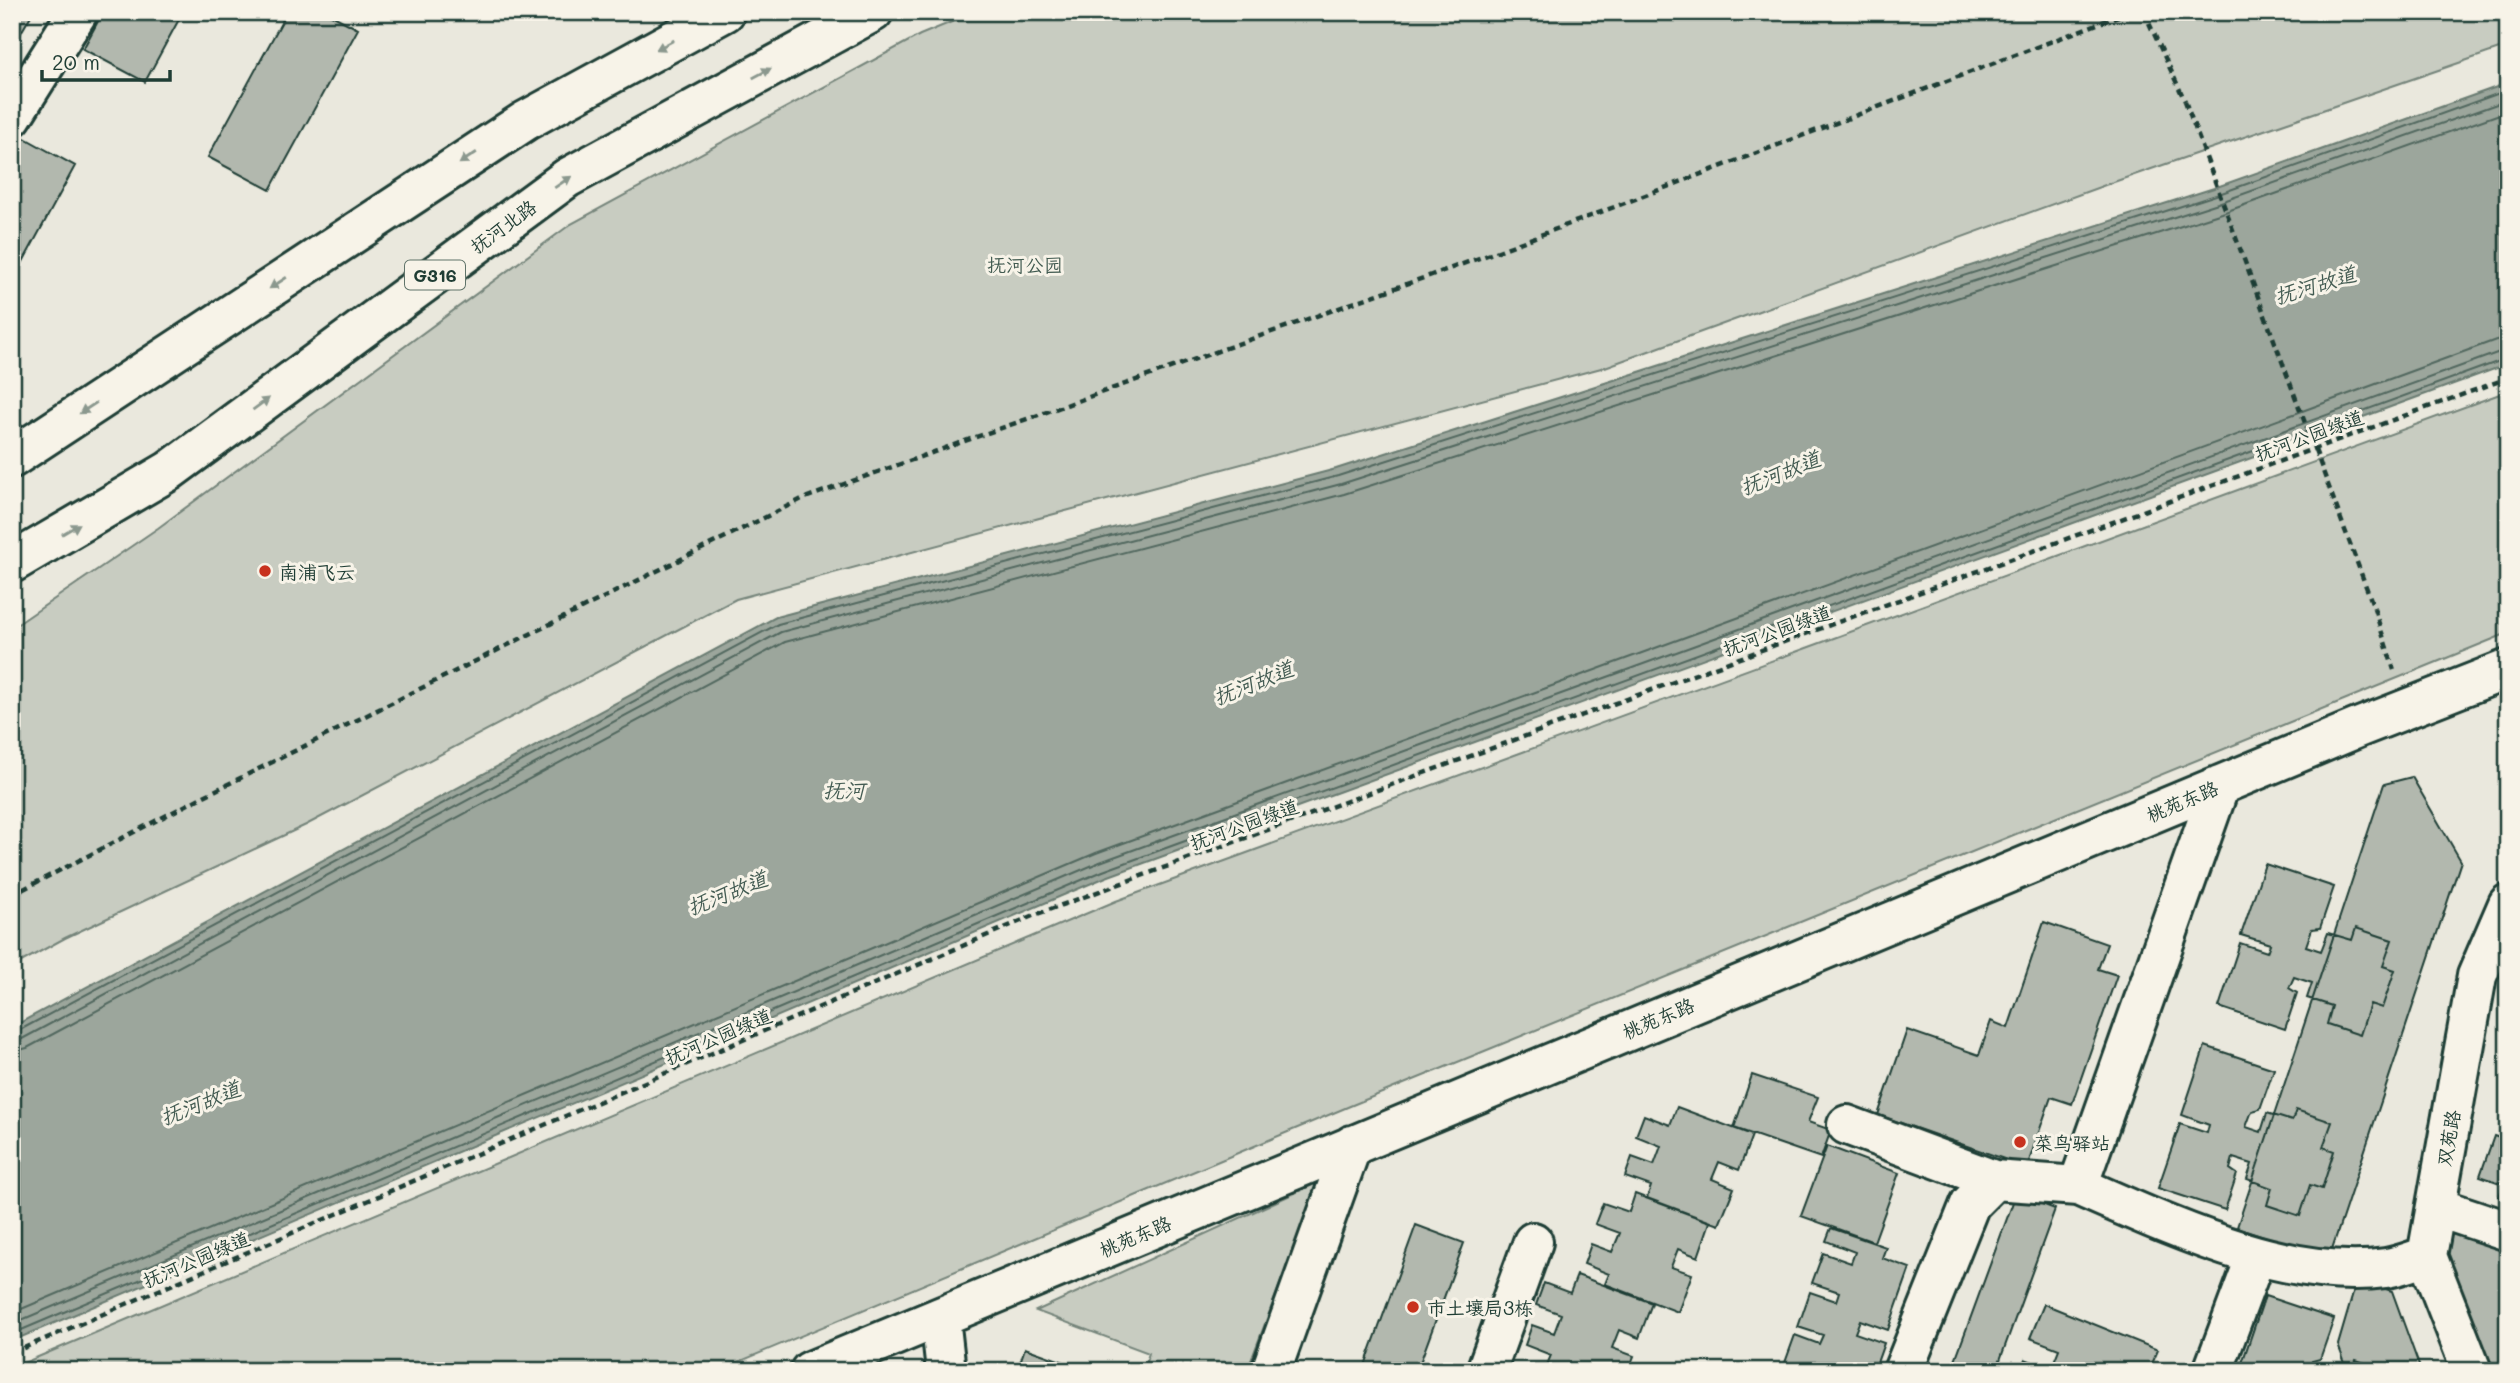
<svg xmlns="http://www.w3.org/2000/svg" width="2520" height="1383" viewBox="0 0 2520 1383" font-family="Mali,'LXGW WenKai TC',sans-serif">
	<rect width="100%" height="100%" fill="#eae8dd"/>
	<filter id="ink" filterUnits="userSpaceOnUse"><feTurbulence type="fractalNoise" baseFrequency=".0143" numOctaves="2"/><feDisplacementMap in="SourceGraphic" scale="14" xChannelSelector="R" yChannelSelector="G"/><feConvolveMatrix kernelMatrix="1 2 1 2 8 2 1 2 1" color-interpolation-filters="sRGB"/></filter>
	<g filter="url(#ink)">
		<path fill="#c8ccc1" stroke="#74847a" stroke-width="2" d="M 976,12 L 2508,12 L 2508,46 L 2108,184 L 1605,367 L 736,599 L 306,825 L 65,938 L 12,967 L 12,628 L 158,528 L 571,224 L 920,35 Z
			M 2508,391 L 2508,633 L 1350,1106 L 717,1371 L 12,1371 L 12,1368 L 1116,901 Z
			M 1319,1182 L 1247,1371 L 1143,1371 L 1149,1353 L 1036,1311 Z"/>
		<path fill="#9ca69c" stroke="#6a7c72" stroke-width="2" d="M 2508,83 L 2508,364 L 1106,877 L 12,1341 L 12,1027 L 776,617 L 1336,469 L 2214,188 Z"/>
		<g fill="none" stroke-linecap="round" stroke-linejoin="round">
			<path stroke="#51675e" stroke-width="2" d="M 12,1032 L 18,1031 L 778,624 L 1338,476 L 2216,195 L 2508,90
				M 12,1041 L 22,1039 L 781,632 L 1341,484 L 2218,203 L 2508,100
				M 12,1052 L 27,1048 L 785,642 L 1344,494 L 2222,213 L 2508,111
				M 12,1313 L 1096,853 L 2496,340 L 2508,338
				M 12,1324 L 1100,862 L 2508,349
				M 12,1334 L 1103,871 L 2508,358"/>
		</g>
		<path fill="#b2b8ae" stroke="#1f3d34" stroke-width="2" d="M 12,12 L 33,12 L 12,48 Z
			M 103,12 L 183,12 L 145,82 L 83,49 Z
			M 287,12 L 326,12 L 358,29 L 270,190 L 208,157 Z
			M 14,132 L 75,166 L 12,282 L 12,135 Z
			M 2412,777 L 2461,861 L 2329,1258 L 2237,1227 L 2384,784 Z
			M 2265,864 L 2334,887 L 2320,928 L 2312,929 L 2306,946 L 2321,951 L 2328,933 L 2352,940 L 2356,928 L 2392,940 L 2383,966 L 2395,970 L 2382,1008 L 2370,1004 L 2360,1035 L 2327,1024 L 2332,1006 L 2307,998 L 2312,983 L 2294,977 L 2289,988 L 2297,993 L 2285,1029 L 2219,1007 L 2240,943 L 2267,952 L 2270,944 L 2241,935 Z
			M 2044,922 L 2107,944 L 2098,969 L 2117,975 L 2072,1104 L 2051,1097 L 2027,1167 L 1878,1115 L 1907,1030 L 1979,1055 L 1991,1021 L 2008,1028 Z
			M 2205,1046 L 2274,1069 L 2260,1109 L 2252,1111 L 2246,1127 L 2261,1132 L 2267,1113 L 2292,1121 L 2296,1110 L 2332,1122 L 2323,1147 L 2334,1151 L 2322,1189 L 2310,1185 L 2300,1216 L 2267,1205 L 2272,1188 L 2247,1179 L 2252,1164 L 2233,1158 L 2230,1169 L 2237,1174 L 2225,1210 L 2158,1188 L 2180,1124 L 2207,1133 L 2209,1125 L 2182,1115 Z
			M 1752,1075 L 1818,1097 L 1808,1122 L 1831,1130 L 1821,1158 L 1734,1128 Z
			M 1677,1107 L 1752,1135 L 1739,1170 L 1719,1162 L 1712,1179 L 1734,1188 L 1719,1225 L 1647,1198 L 1651,1186 L 1625,1177 L 1632,1157 L 1654,1165 L 1661,1146 L 1636,1136 L 1644,1115 L 1670,1125 Z
			M 2494,1136 L 2508,1141 L 2508,1200 L 2499,1197 L 2503,1184 L 2480,1176 Z
			M 1827,1146 L 1899,1173 L 1874,1242 L 1801,1216 Z
			M 1635,1194 L 1710,1222 L 1698,1257 L 1678,1249 L 1671,1267 L 1692,1274 L 1678,1312 L 1605,1284 L 1609,1274 L 1584,1264 L 1591,1244 L 1612,1252 L 1620,1233 L 1595,1224 L 1603,1203 L 1629,1212 Z
			M 2016,1194 L 2055,1209 L 1996,1371 L 1951,1371 Z
			M 1416,1225 L 1464,1243 L 1417,1371 L 1363,1371 Z
			M 2457,1226 L 2508,1240 L 2508,1371 L 2494,1371 L 2442,1248 Z
			M 1831,1228 L 1886,1247 L 1882,1258 L 1910,1268 L 1888,1330 L 1860,1320 L 1855,1333 L 1884,1343 L 1874,1371 L 1782,1371 L 1795,1335 L 1819,1344 L 1823,1335 L 1798,1327 L 1810,1292 L 1836,1301 L 1839,1292 L 1812,1283 L 1823,1253 L 1851,1263 L 1855,1252 L 1826,1241 Z
			M 1577,1275 L 1652,1303 L 1639,1338 L 1619,1330 L 1612,1348 L 1634,1356 L 1628,1371 L 1561,1371 L 1547,1365 L 1551,1355 L 1525,1345 L 1532,1325 L 1554,1333 L 1561,1314 L 1536,1305 L 1544,1283 L 1570,1293 Z
			M 2357,1280 L 2392,1291 L 2421,1371 L 2348,1371 L 2338,1345 Z
			M 2265,1296 L 2334,1319 L 2320,1359 L 2312,1361 L 2308,1371 L 2255,1371 L 2241,1366 Z
			M 2044,1304 L 2158,1350 L 2149,1371 L 2020,1371 L 2025,1359 L 2051,1369 L 2059,1349 L 2030,1338 Z
			M 1025,1348 L 1089,1371 L 1017,1371 Z
			M 2356,1360 L 2388,1371 L 2353,1371 Z
			M 2328,1364 L 2348,1371 L 2326,1371 Z"/>
		<g fill="none" stroke-linecap="round" stroke-linejoin="round">
			<g stroke="#1f3d34" stroke-width="44">
				<path id="minor" d="M 12,117 L 78,12
					M 2220,785 L 2078,1186 C 2168,1225 2286,1282 2386,1268 C 2400,1266 2414,1260 2427,1256
					M 1847,1125 L 1994,1180
					M 2436,1207 L 2508,1231
					M 940,1317 L 946,1371
					M 810,1371 L 2360,727 L 2508,669
					M 1271,1371 L 1352,1145
					M 1486,1371 L 1533,1242
					M 1903,1371 L 1970,1204 L 1994,1180 L 2078,1186
					M 2213,1371 L 2256,1256
					M 2472,1371 L 2427,1256 L 2477,976 L 2508,904"/>
			</g>
			<g stroke="#1f3d34" stroke-width="44">
				<path id="major" d="M 12,458 L 525,121 L 725,12
					M 12,563 L 169,471 L 567,178 L 873,12"/>
			</g>
			<path stroke="#1f3d34" stroke-width="4.5" stroke-dasharray="7 5" stroke-linecap="butt" d="M 2144,12 L 2185,101
				M 2374,608 L 2394,670
				M 12,895 L 198,799 L 802,499 L 1485,256 L 2129,12
				M 12,1353 L 1037,914 L 2508,378"/>
			<use href="#minor" stroke="#f7f3e8" stroke-width="38"/>
			<use href="#major" stroke="#f7f3e8" stroke-width="38"/>
			<path stroke="#1f3d34" stroke-width="4.5" stroke-dasharray="7 5" stroke-linecap="butt" d="M 2185,101 L 2374,608"/>
		</g>
		<defs><path id="oneway-solid" d="M-6-.8H1V-3.2L6.5 0L1 3.2V.8H-6Z" transform="scale(1.75)"/></defs>
		<g fill="#8b988e">
			<use href="#oneway-solid" transform="translate(665 45) rotate(152)"/>
			<use href="#oneway-solid" transform="translate(762 73) rotate(-28)"/>
			<use href="#oneway-solid" transform="translate(468 158) rotate(147)"/>
			<use href="#oneway-solid" transform="translate(563 182) rotate(-34)"/>
			<use href="#oneway-solid" transform="translate(278 283) rotate(147)"/>
			<use href="#oneway-solid" transform="translate(261 404) rotate(-36)"/>
			<use href="#oneway-solid" transform="translate(88 408) rotate(147)"/>
			<use href="#oneway-solid" transform="translate(71 529) rotate(-30)"/>
		</g>
	</g>
	<g fill="#c8321e" stroke="#f7f3e8" stroke-width="2.5">
		<circle cx="265" cy="571" r="7"/>
		<circle cx="2020" cy="1142" r="7"/>
		<circle cx="1413" cy="1307" r="7"/>
	</g>
	<g text-anchor="middle" dominant-baseline="central" stroke-width="6" stroke-linejoin="round" paint-order="stroke">
		<rect fill="#f7f3e8" stroke="#60746a" stroke-width="2" x="405" y="260.5" width="60" height="29" rx="5"/>
		<g font-size="18" font-weight="bold" fill="#1f3d34">
			<text x="435" y="275">G316</text>
		</g>
		<g font-size="19" fill="#1f3d34" stroke="#f7f3e8">
			<text transform="translate(503 226) rotate(-36)">抚河北路</text>
			<text transform="translate(2309 435) rotate(-20)">抚河公园绿道</text>
			<text transform="translate(1777 630) rotate(-20)">抚河公园绿道</text>
			<text transform="translate(2182 801) rotate(-23)">桃苑东路</text>
			<text transform="translate(1244 824) rotate(-20)">抚河公园绿道</text>
			<text transform="translate(1658 1018) rotate(-23)">桃苑东路</text>
			<text transform="translate(718 1036) rotate(-23)">抚河公园绿道</text>
			<text transform="translate(2448 1138) rotate(-80)">双苑路</text>
			<text transform="translate(1135 1236) rotate(-23)">桃苑东路</text>
			<text transform="translate(196 1259) rotate(-23)">抚河公园绿道</text>
		</g>
		<g font-size="19" fill="#415a50" stroke="#f7f3e8">
			<text x="1025" y="264">抚河公园</text>
		</g>
		<g font-size="19" fill="#1f3d34" stroke="#f7f3e8" text-anchor="start">
			<text x="279" y="571">南浦飞云</text>
			<text x="2034" y="1142">菜鸟驿站</text>
			<text x="1427" y="1307">市土壤局3栋</text>
		</g>
		<g font-size="21" font-style="italic" fill="#445c53" stroke="#f7f3e8">
			<text transform="translate(2315 284) rotate(-17)">抚河故道</text>
			<text transform="translate(1780 472) rotate(-22)">抚河故道</text>
			<text transform="translate(1253 682) rotate(-22)">抚河故道</text>
			<text x="844" y="789">抚河</text>
			<text transform="translate(727 892) rotate(-22)">抚河故道</text>
			<text transform="translate(200 1102) rotate(-22)">抚河故道</text>
		</g>
	</g>
	<rect width="2520" height="1383" fill="none" stroke="#f7f3e8" stroke-width="42"/>
	<rect x="21" y="21" width="2478" height="1341" fill="none" stroke="#1f3d34" stroke-width="2.5" filter="url(#ink)"/>
	<path d="M42 70v10h128v-10" fill="none" stroke="#1f3d34" stroke-width="3.5"/>
	<text x="52" y="70" font-size="21" fill="#1f3d34" stroke="#f7f3e8" stroke-width="5" paint-order="stroke">20 m</text>
</svg>
